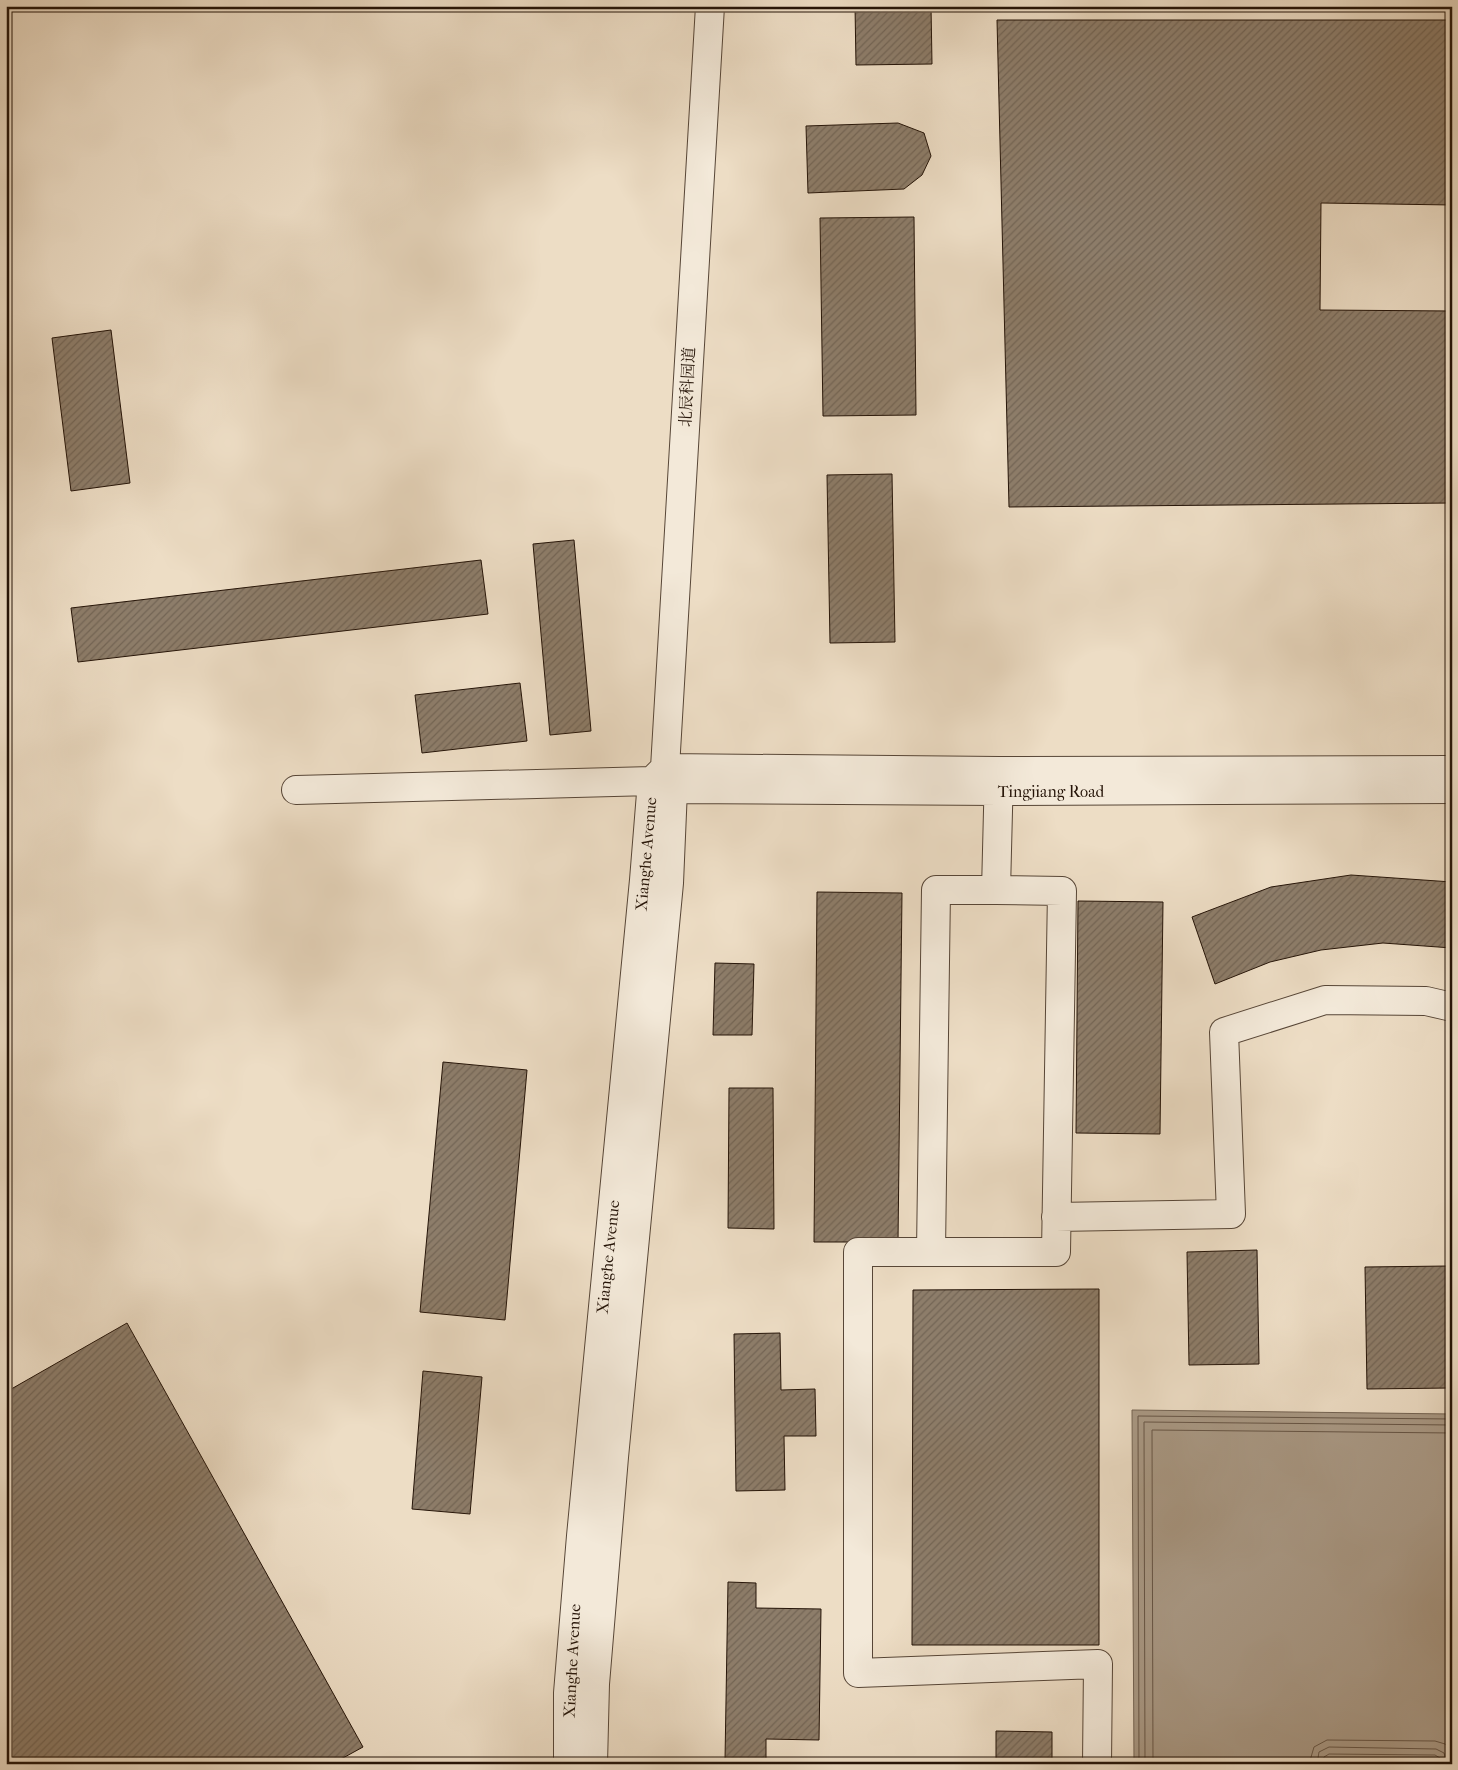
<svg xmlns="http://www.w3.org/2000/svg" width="1458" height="1770" viewBox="0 0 1458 1770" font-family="'IM FELL French Canon','Noto Serif SC',serif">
	<defs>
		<pattern id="building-hatch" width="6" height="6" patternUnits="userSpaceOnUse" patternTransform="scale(1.25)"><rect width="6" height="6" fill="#8d7d6a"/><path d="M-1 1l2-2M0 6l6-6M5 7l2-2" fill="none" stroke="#736555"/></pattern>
	</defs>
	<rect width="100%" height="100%" fill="#edddc5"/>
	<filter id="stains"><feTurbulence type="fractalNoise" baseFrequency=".004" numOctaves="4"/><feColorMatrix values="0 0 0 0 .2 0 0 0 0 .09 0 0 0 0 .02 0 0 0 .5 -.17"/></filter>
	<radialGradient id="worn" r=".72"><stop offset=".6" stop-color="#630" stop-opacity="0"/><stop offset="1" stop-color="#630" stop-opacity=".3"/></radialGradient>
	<path fill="#a99985" stroke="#746453" d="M 1132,1410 L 1452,1414 L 1452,1764 L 1436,1764 L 1435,1760 L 1328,1759 L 1328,1764 L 1134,1764 Z"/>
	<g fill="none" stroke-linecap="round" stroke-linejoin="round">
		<path stroke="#675646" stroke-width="1" d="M 1139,1764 L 1138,1416 L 1452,1419
			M 1145,1764 L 1144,1422 L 1452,1425
			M 1153,1764 L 1152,1430 L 1452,1433
			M 1309,1764 L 1314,1747 L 1327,1740 L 1435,1741 L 1445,1744 L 1452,1751
			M 1317,1764 L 1319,1752 L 1329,1747 L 1436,1749 L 1444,1753 L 1447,1764
			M 1323,1764 L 1324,1757 L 1329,1754 L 1435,1755 L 1440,1758 L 1440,1764"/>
	</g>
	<path fill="url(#building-hatch)" stroke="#251408" d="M 855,6 L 931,6 L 932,64 L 856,65 Z
		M 997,20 L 1452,20 L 1452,205 L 1321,203 L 1320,310 L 1452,311 L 1452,503 L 1009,507 Z
		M 898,123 L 924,133 L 931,156 L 922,175 L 904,189 L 808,193 L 806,126 Z
		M 914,217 L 916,415 L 823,416 L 820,218 Z
		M 111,330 L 130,483 L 71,491 L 52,338 Z
		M 892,474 L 895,642 L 830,643 L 827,475 Z
		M 574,540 L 591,731 L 550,735 L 533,544 Z
		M 481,560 L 488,614 L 78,662 L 71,608 Z
		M 520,683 L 527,741 L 422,753 L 415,695 Z
		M 1351,875 L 1452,882 L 1452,948 L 1383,943 L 1321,950 L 1270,962 L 1215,984 L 1192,917 L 1271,887 Z
		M 817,892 L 902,893 L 898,1242 L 814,1242 Z
		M 1078,901 L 1163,902 L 1160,1134 L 1076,1133 Z
		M 715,963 L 754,964 L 752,1035 L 713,1035 Z
		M 443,1062 L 527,1070 L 505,1320 L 420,1312 Z
		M 729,1088 L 773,1088 L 774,1229 L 728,1228 Z
		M 1257,1250 L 1259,1364 L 1189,1365 L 1187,1252 Z
		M 1448,1266 L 1450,1388 L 1367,1389 L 1365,1267 Z
		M 1099,1289 L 1099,1645 L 912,1645 L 913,1290 Z
		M 127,1323 L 363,1747 L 332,1764 L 6,1764 L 6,1392 Z
		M 780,1333 L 781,1390 L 815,1389 L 816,1436 L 784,1436 L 785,1490 L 736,1491 L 734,1334 Z
		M 423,1371 L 482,1377 L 470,1514 L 412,1509 Z
		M 728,1582 L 756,1583 L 756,1608 L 821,1609 L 819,1740 L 766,1739 L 766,1761 L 725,1760 Z
		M 996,1731 L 1052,1732 L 1052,1764 L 996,1764 Z"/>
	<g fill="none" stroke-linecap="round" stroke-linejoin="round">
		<g stroke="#574637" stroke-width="30">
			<path id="minor" d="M 665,768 L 999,771 L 1452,770
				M 999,771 L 996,890 L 1062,891 L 1056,1252 L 858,1252 L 858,1673 L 1098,1664 L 1097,1764
				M 296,790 L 652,781 L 673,789 L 999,791 L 1452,789
				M 1056,1217 L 1231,1214 L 1224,1032 L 1325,1000 L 1426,1001 L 1452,1007
				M 931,1251 L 936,890 L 996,890
				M 568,1764 L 568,1693 L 581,1536 L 644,880 L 652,781 L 664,769
				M 593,1764 L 595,1684 L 614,1457 L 669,883 L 673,789 L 665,768 L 710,6"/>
		</g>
		<use href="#minor" stroke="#f3e9d9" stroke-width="28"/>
	</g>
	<g text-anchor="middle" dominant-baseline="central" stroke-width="4" stroke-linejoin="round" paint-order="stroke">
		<g font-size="16" fill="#251408" stroke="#f3e9d9">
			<text transform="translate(687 387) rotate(-87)">北辰科园道</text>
			<text x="1051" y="791">Tingjiang Road</text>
			<text transform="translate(646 854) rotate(-85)">Xianghe Avenue</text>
			<text transform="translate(608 1257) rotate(-84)">Xianghe Avenue</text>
			<text transform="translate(572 1661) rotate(-87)">Xianghe Avenue</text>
		</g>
	</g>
	<rect width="1458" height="1770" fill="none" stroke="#edddc5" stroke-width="25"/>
	<rect x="8" y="8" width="1443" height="1755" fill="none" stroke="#251408" stroke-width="2.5"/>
	<rect x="12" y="12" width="1433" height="1745" fill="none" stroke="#251408"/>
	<rect width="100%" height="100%" filter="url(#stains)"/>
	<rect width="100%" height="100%" fill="url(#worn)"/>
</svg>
